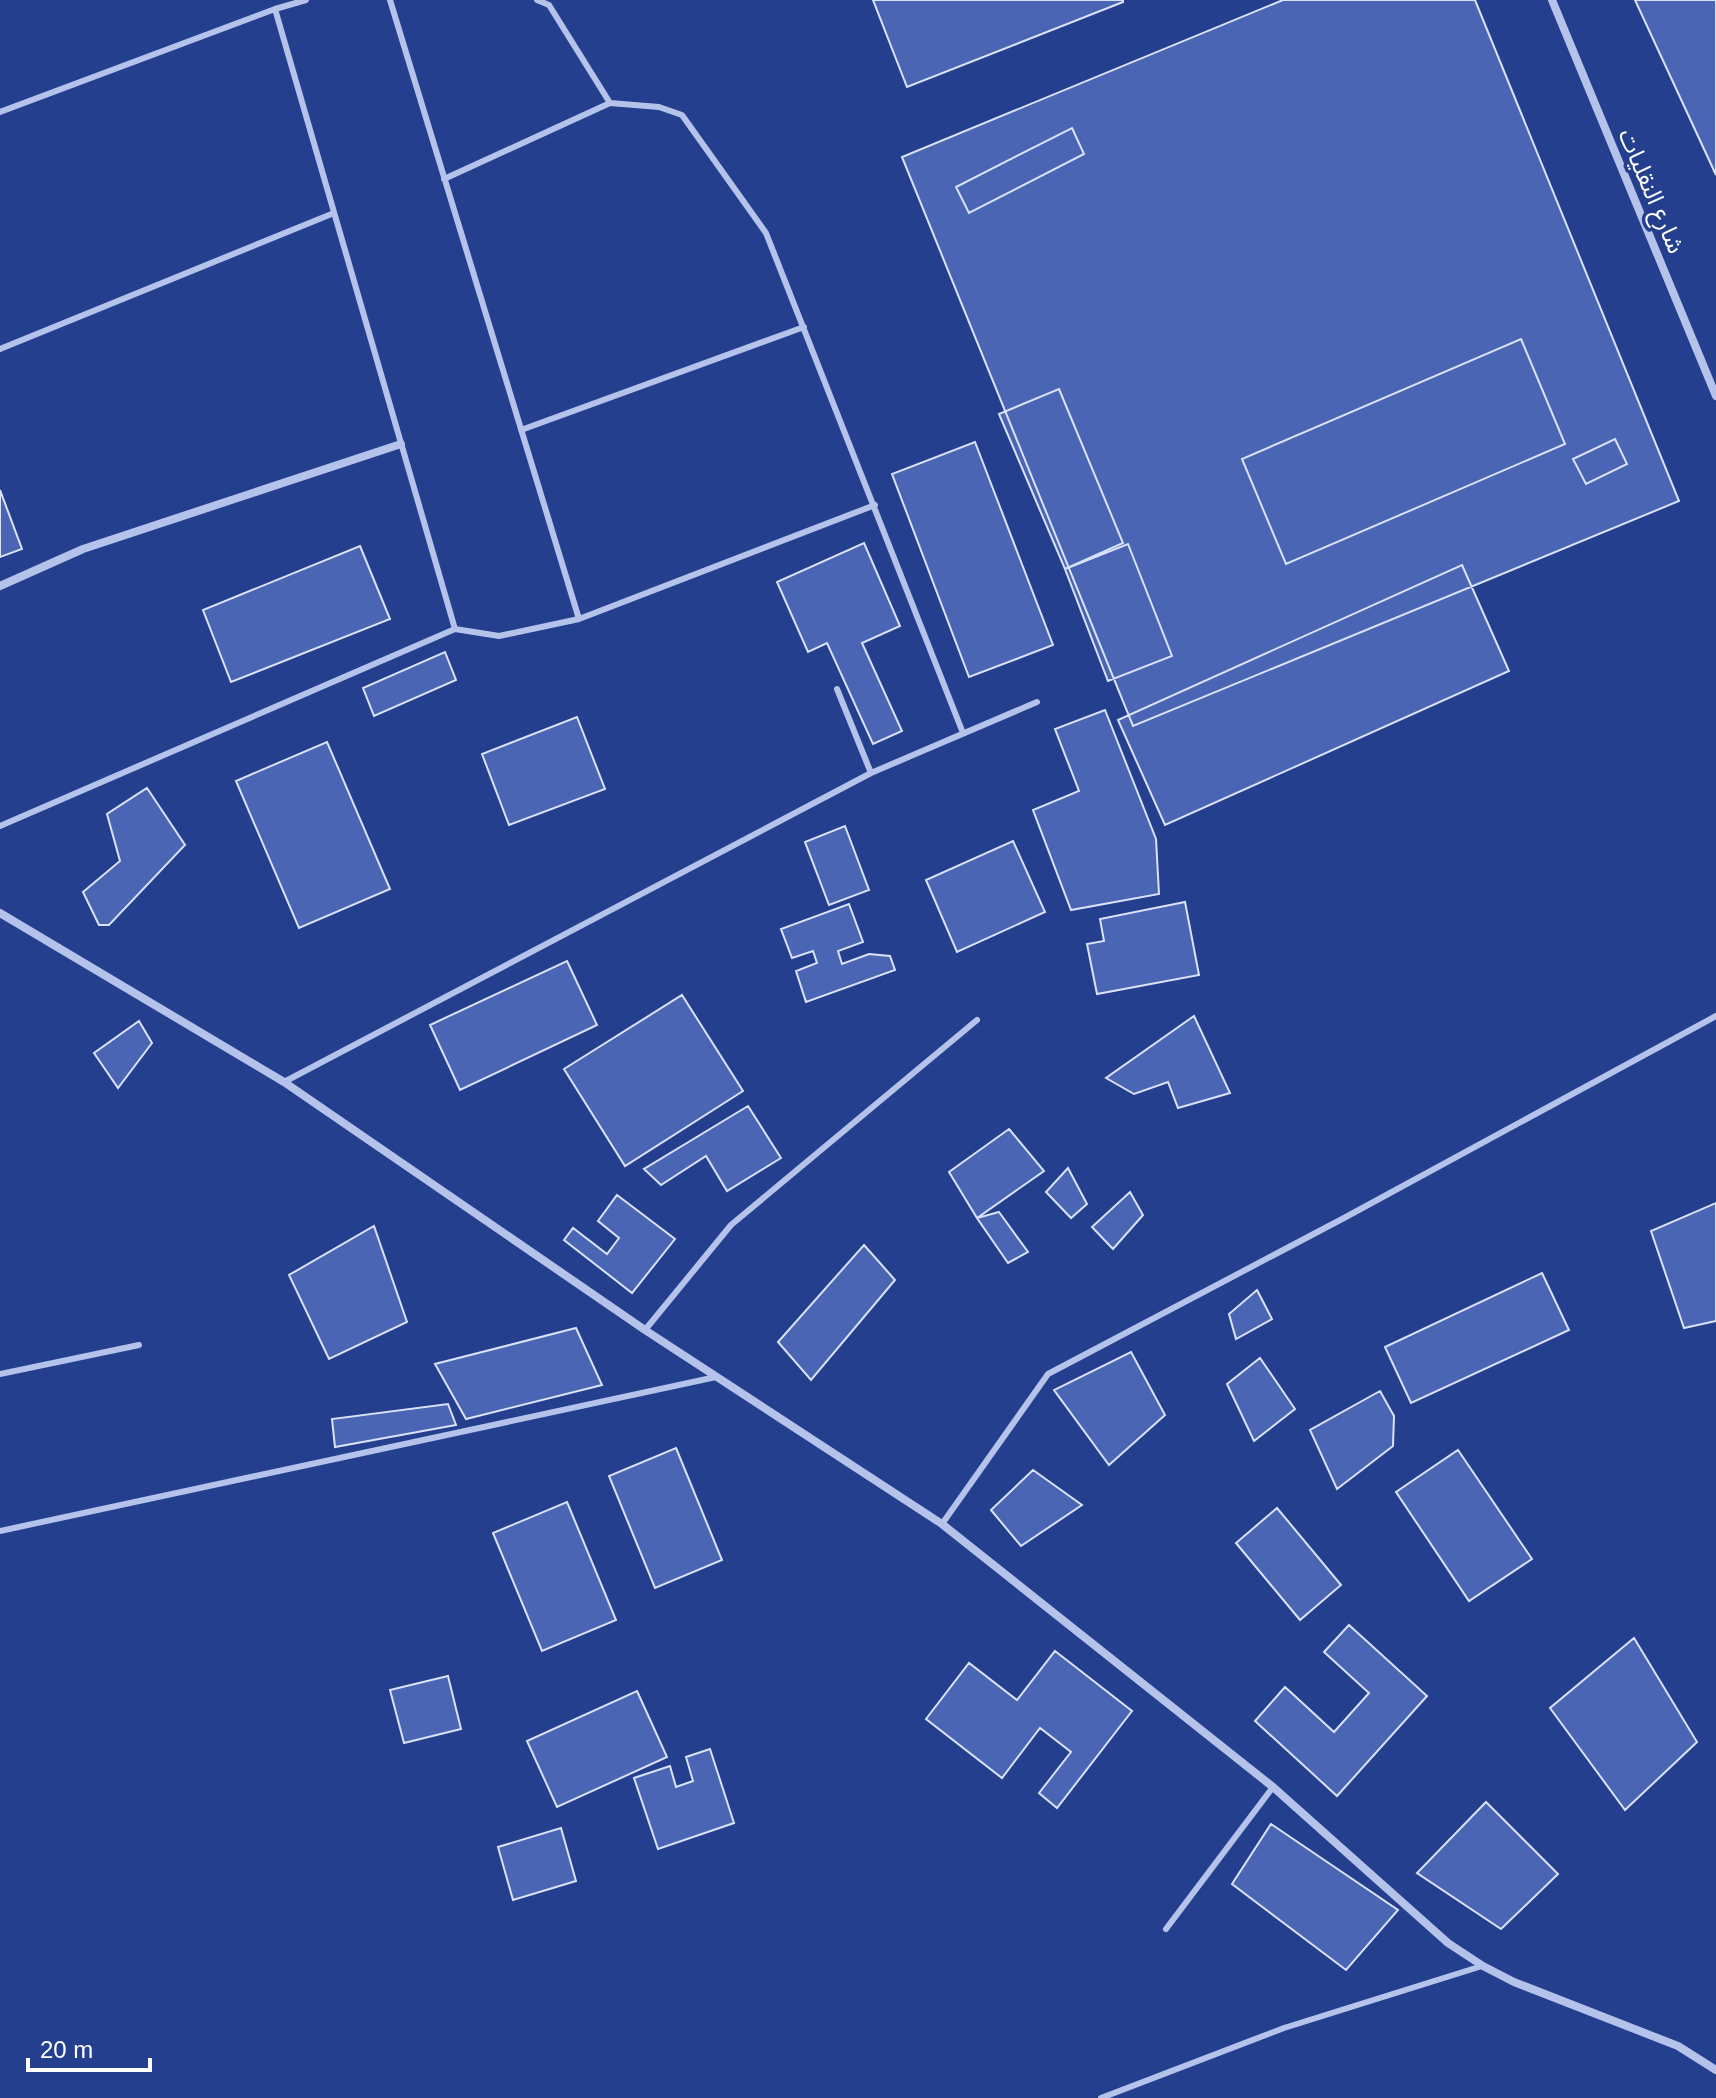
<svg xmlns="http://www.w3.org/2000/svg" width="1716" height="2098" viewBox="0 0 1716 2098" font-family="Helvetica,'Noto Sans Arabic',sans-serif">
	<rect width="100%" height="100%" fill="#253f8f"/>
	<path fill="#4965b3" stroke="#dae2f9" stroke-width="2" d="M 873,0 L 1123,0 L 1123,2 L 907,87 Z
		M 1283,0 L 1475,0 L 1679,501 L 1133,726 L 902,157 Z
		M 1635,0 L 1716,0 L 1716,175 Z
		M 1072,128 L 1084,154 L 969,213 L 956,187 Z
		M 1521,339 L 1565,444 L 1286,564 L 1242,459 Z
		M 1059,389 L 1123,543 L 1065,569 L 999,414 Z
		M 1615,439 L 1627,464 L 1586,484 L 1573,459 Z
		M 975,442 L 1053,645 L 969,677 L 892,474 Z
		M 0,490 L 22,549 L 0,557 Z
		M 864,543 L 900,626 L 862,643 L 902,731 L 873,744 L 827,643 L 808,652 L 777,582 Z
		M 1128,544 L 1172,656 L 1108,681 L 1065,569 Z
		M 360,546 L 390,619 L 231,682 L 203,610 Z
		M 1462,565 L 1509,671 L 1165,825 L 1118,720 Z
		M 445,652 L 456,680 L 374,716 L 363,688 Z
		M 1105,710 L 1156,839 L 1159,894 L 1071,910 L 1033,810 L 1079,791 L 1055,729 Z
		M 577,717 L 605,789 L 509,825 L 482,754 Z
		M 327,742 L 390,889 L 299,928 L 236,781 Z
		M 147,788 L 185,845 L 109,925 L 99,925 L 83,892 L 120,861 L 107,814 Z
		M 845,826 L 869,890 L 829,905 L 805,842 Z
		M 1013,841 L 1045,912 L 957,952 L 926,880 Z
		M 1185,902 L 1199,975 L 1097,994 L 1087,944 L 1104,941 L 1100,919 Z
		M 849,904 L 863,942 L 838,951 L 842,964 L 869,954 L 890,956 L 895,970 L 806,1002 L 796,971 L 817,963 L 813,951 L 792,958 L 781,929 Z
		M 567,961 L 597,1025 L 460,1090 L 430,1025 Z
		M 682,995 L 743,1091 L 625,1166 L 564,1069 Z
		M 1194,1016 L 1230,1093 L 1178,1108 L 1168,1082 L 1134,1094 L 1106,1078 Z
		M 139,1021 L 152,1043 L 118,1088 L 94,1053 Z
		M 748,1106 L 781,1158 L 727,1191 L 706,1156 L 661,1185 L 644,1169 Z
		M 1009,1129 L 1044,1171 L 977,1218 L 949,1172 Z
		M 1068,1168 L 1087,1204 L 1071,1218 L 1046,1192 Z
		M 1130,1192 L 1143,1215 L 1113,1249 L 1092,1227 Z
		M 617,1195 L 675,1239 L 632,1293 L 564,1240 L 573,1228 L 607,1254 L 619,1238 L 598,1221 Z
		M 1716,1203 L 1716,1321 L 1684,1328 L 1651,1231 Z
		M 999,1212 L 1028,1252 L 1008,1263 L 977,1218 Z
		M 374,1226 L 407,1322 L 329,1359 L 289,1275 Z
		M 864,1245 L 895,1280 L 811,1380 L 778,1342 Z
		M 1542,1273 L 1569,1330 L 1411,1403 L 1385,1347 Z
		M 1257,1290 L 1272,1319 L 1236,1339 L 1229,1314 Z
		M 576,1328 L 602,1385 L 466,1419 L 435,1364 Z
		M 1131,1352 L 1165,1415 L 1109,1465 L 1054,1390 Z
		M 1260,1358 L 1295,1409 L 1254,1441 L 1227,1384 Z
		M 1380,1391 L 1394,1416 L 1393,1446 L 1337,1489 L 1310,1430 Z
		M 448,1404 L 456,1425 L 335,1447 L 332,1419 Z
		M 676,1448 L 722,1560 L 655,1588 L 609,1476 Z
		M 1458,1450 L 1532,1559 L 1469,1601 L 1396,1492 Z
		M 1033,1470 L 1082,1505 L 1021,1546 L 991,1510 Z
		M 567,1502 L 616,1620 L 542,1651 L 493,1533 Z
		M 1277,1508 L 1341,1585 L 1300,1620 L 1236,1543 Z
		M 1349,1625 L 1427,1696 L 1337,1796 L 1255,1721 L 1285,1687 L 1334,1732 L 1369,1693 L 1324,1652 Z
		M 1634,1638 L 1697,1742 L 1625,1810 L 1550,1708 Z
		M 1055,1651 L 1132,1711 L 1057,1808 L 1039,1793 L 1071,1752 L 1040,1728 L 1002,1778 L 926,1719 L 969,1663 L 1017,1700 Z
		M 448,1676 L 461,1729 L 404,1743 L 390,1690 Z
		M 637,1691 L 667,1757 L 557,1807 L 527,1741 Z
		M 710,1749 L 734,1823 L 658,1849 L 634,1778 L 670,1766 L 676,1787 L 693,1781 L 686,1757 Z
		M 1486,1802 L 1558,1874 L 1501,1929 L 1417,1873 Z
		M 1271,1824 L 1398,1910 L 1346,1970 L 1232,1884 Z
		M 561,1828 L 576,1881 L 513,1900 L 498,1847 Z"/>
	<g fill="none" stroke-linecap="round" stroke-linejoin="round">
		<path stroke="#b5c3eb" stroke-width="6" d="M 390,0 L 579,619
			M 537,0 L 549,5 L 610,103 L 659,107 L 682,115 L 766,233 L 963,733
			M 275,9 L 455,629
			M 0,112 L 275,9 L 306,0
			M 444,179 L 610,103
			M 0,349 L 334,213
			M 521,430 L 804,327
			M 837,689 L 871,773
			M 0,826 L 455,629 L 499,636 L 579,619 L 875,505
			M 284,1082 L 871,773 L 1037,702
			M 645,1330 L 731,1225 L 977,1020
			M 0,1374 L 139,1345
			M 942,1524 L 1048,1374 L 1344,1218 L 1716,1016
			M 0,1531 L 716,1377
			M 1166,1929 L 1273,1787
			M 1101,2098 L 1284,2028 L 1482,1966"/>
		<path stroke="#b5c3eb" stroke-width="8" d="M 1552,0 L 1716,396
			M 0,586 L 83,549 L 401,444
			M 0,913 L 284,1082 L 645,1330 L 942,1524 L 1273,1787 L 1448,1943 L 1483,1966 L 1514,1982 L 1678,2046 L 1716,2070"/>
	</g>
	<g text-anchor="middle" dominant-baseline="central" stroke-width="7" stroke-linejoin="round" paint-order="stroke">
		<g font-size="24" fill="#fff" stroke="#253f8f">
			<text transform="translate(1652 191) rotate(67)">شارع النقليات</text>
		</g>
	</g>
	<path d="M28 2058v12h122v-12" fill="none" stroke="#ffffff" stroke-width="4"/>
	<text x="40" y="2058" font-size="24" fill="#ffffff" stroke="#253f8f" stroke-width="6" paint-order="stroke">20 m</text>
</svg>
